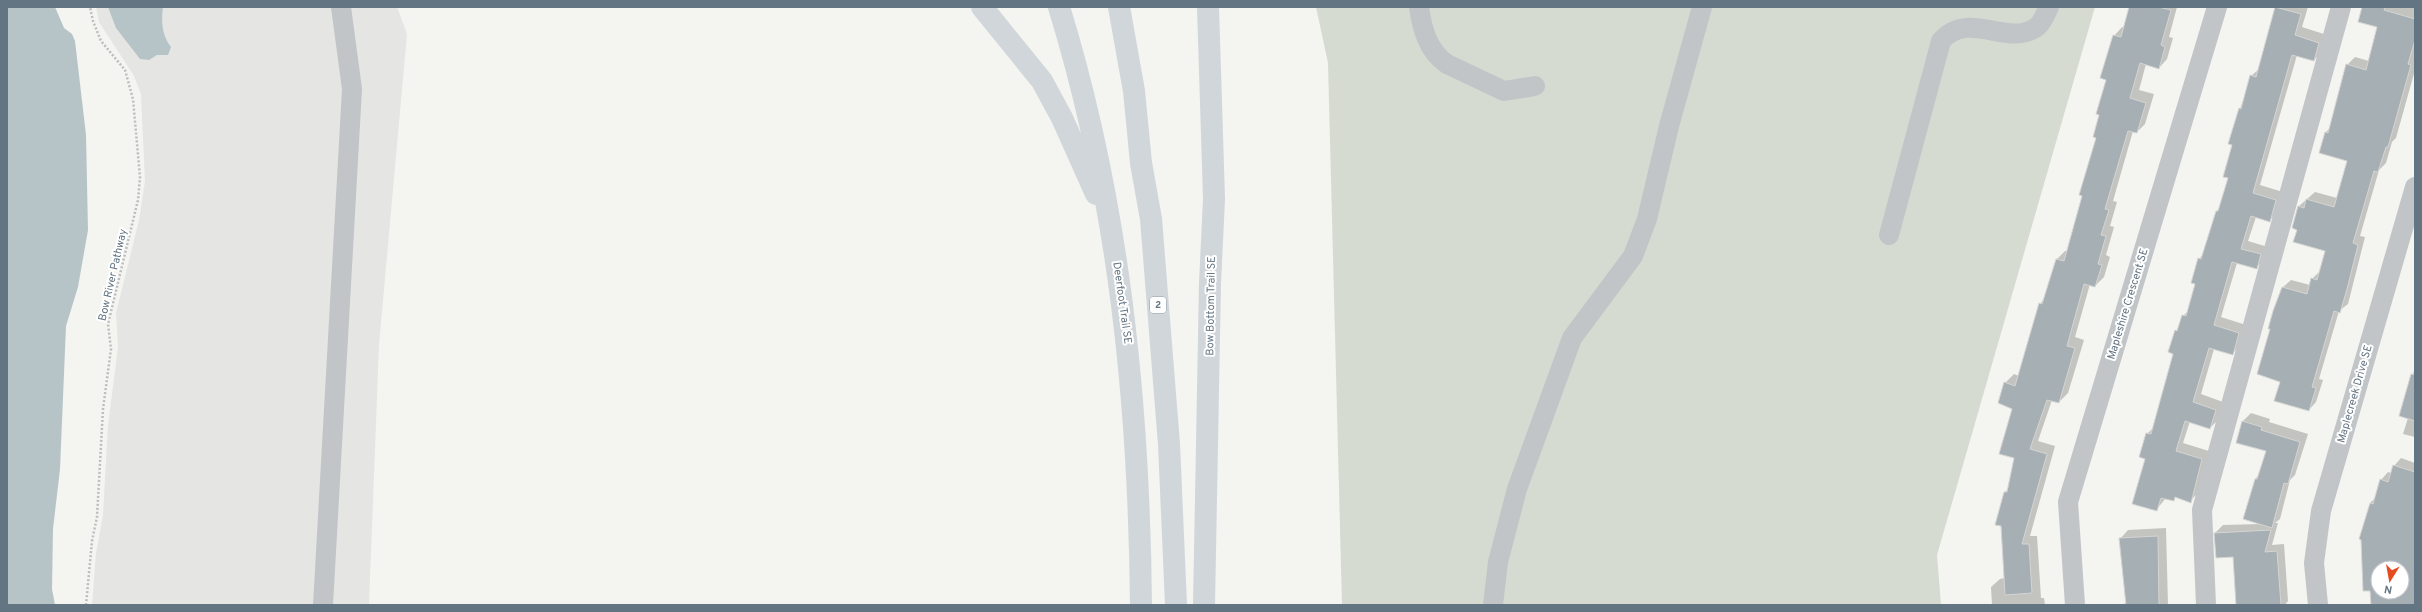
<svg xmlns="http://www.w3.org/2000/svg" width="2422" height="612" viewBox="0 0 2422 612" font-family="Overpass,sans-serif">
	<rect width="100%" height="100%" fill="#f4f4f0"/>
	<path fill="#e5e6e4" d="M 96,7 L 397,7 L 407,34 L 379,345 L 369,605 L 92,605 L 96,553 L 103,515 L 108,425 L 118,347 L 116,313 L 139,220 L 145,181 L 141,94 L 134,76 L 99,22 Z"/>
	<path fill="#d5dbd1" d="M 1316,7 L 2095,7 L 1937,555 L 1941,605 L 1342,605 L 1328,63 Z"/>
	<path fill="#b6c4c7" d="M 7,7 L 55,7 L 64,28 L 72,34 L 75,41 L 86,135 L 88,230 L 78,287 L 66,326 L 60,469 L 53,529 L 52,589 L 55,605 L 7,605 Z
		M 108,7 L 163,7 C 161,21 162,36 171,47 L 168,55 L 157,55 L 149,60 L 140,59 L 116,28 Z"/>
	<path fill="#0003" fill-rule="evenodd" d="M 2130,7 L 2177,7 L 2169,37 L 2173,38 L 2167,59 L 2159,68 L 2146,64 L 2139,90 L 2154,94 L 2145,124 L 2137,132 L 2133,131 L 2113,201 L 2117,202 L 2110,226 L 2114,227 L 2106,255 L 2110,257 L 2104,277 L 2095,286 L 2090,284 L 2075,337 L 2084,340 L 2068,393 L 2059,402 L 2052,400 L 2038,441 L 2055,446 L 2030,536 L 2037,536 L 2041,598 L 2044,598 L 2045,605 L 1992,605 L 1991,587 L 2000,579 L 2005,578 L 2005,492 L 2009,488 L 2016,458 L 2014,408 L 2005,383 L 2014,374 L 2019,376 L 2040,304 L 2045,298 L 2057,259 L 2065,251 L 2068,251 L 2084,196 L 2097,137 L 2114,36 L 2122,27 L 2124,28 Z
		M 2276,7 L 2308,7 L 2302,27 L 2327,35 L 2322,52 L 2314,60 L 2297,55 L 2260,185 L 2283,192 L 2277,213 L 2269,221 L 2256,217 L 2248,241 L 2268,247 L 2264,260 L 2256,268 L 2237,263 L 2221,317 L 2246,325 L 2240,346 L 2232,354 L 2214,349 L 2201,394 L 2223,402 L 2218,420 L 2210,428 L 2190,421 L 2183,443 L 2209,451 L 2198,493 L 2190,501 L 2176,497 L 2174,499 L 2166,498 L 2156,510 L 2146,458 L 2147,434 L 2154,427 L 2174,353 L 2176,331 L 2179,327 L 2183,316 L 2189,310 L 2196,284 L 2199,259 L 2204,253 L 2217,211 L 2220,208 L 2229,178 L 2240,109 L 2251,76 L 2260,68 Z
		M 2363,7 L 2415,7 L 2415,70 L 2396,138 L 2392,142 L 2386,163 L 2379,170 L 2360,236 L 2365,237 L 2348,304 L 2339,311 L 2319,379 L 2323,380 L 2316,402 L 2309,410 L 2281,381 L 2283,287 L 2291,280 L 2310,285 L 2312,279 L 2320,271 L 2326,251 L 2298,229 L 2299,206 L 2315,192 L 2337,198 L 2348,161 L 2326,132 L 2330,128 L 2347,65 L 2355,57 L 2369,61 L 2379,27 Z
		M 2415,368 L 2415,437 L 2403,434 L 2408,418 L 2400,415 Z
		M 2251,413 L 2270,419 L 2269,422 L 2308,434 L 2295,475 L 2290,480 L 2280,519 L 2275,523 L 2278,523 L 2272,545 L 2284,544 L 2288,601 L 2285,605 L 2237,605 L 2234,556 L 2215,533 L 2223,525 L 2261,524 L 2255,479 L 2259,475 L 2267,451 L 2243,421 Z
		M 2401,458 L 2415,463 L 2415,605 L 2372,605 L 2370,503 L 2375,498 L 2381,480 L 2388,472 L 2391,473 L 2394,466 ZM 2378,568 L 2402,568 L 2402,592 L 2378,592 Z
		M 2166,528 L 2168,605 L 2121,605 L 2126,603 L 2120,539 L 2128,530 Z"/>
	<path fill="#a6afb4" stroke="#d5d5d3" fill-rule="evenodd" d="M 2129,7 L 2158,7 L 2171,10 L 2161,45 L 2165,47 L 2159,69 L 2140,63 L 2130,98 L 2146,103 L 2137,133 L 2128,131 L 2105,209 L 2109,210 L 2101,235 L 2106,236 L 2098,264 L 2102,265 L 2095,287 L 2084,284 L 2067,346 L 2075,348 L 2059,403 L 2047,400 L 2030,449 L 2047,454 L 2022,544 L 2029,544 L 2032,593 L 2005,595 L 2001,526 L 1995,525 L 2004,492 L 2007,492 L 2014,458 L 1999,454 L 2012,409 L 1998,403 L 2004,382 L 2015,386 L 2039,303 L 2042,304 L 2056,259 L 2064,261 L 2082,196 L 2079,195 L 2096,138 L 2093,137 L 2099,115 L 2096,114 L 2106,80 L 2100,78 L 2113,35 L 2121,37 Z
		M 2275,7 L 2301,14 L 2295,35 L 2319,43 L 2314,61 L 2292,55 L 2253,193 L 2276,200 L 2270,222 L 2251,216 L 2241,249 L 2261,254 L 2257,269 L 2232,262 L 2214,325 L 2239,333 L 2233,355 L 2209,348 L 2193,402 L 2216,410 L 2210,429 L 2185,421 L 2176,451 L 2202,459 L 2191,503 L 2175,497 L 2174,501 L 2161,498 L 2157,511 L 2132,504 L 2145,459 L 2139,457 L 2146,433 L 2151,434 L 2160,401 L 2173,354 L 2168,352 L 2175,330 L 2177,331 L 2182,315 L 2186,316 L 2195,284 L 2191,283 L 2198,258 L 2201,259 L 2216,211 L 2218,211 L 2228,178 L 2223,177 L 2232,145 L 2228,144 L 2239,108 L 2241,109 L 2250,75 L 2256,77 Z
		M 2362,7 L 2385,7 L 2384,10 L 2415,19 L 2415,40 L 2408,64 L 2411,65 L 2388,147 L 2386,147 L 2378,172 L 2374,171 L 2353,243 L 2358,245 L 2347,289 L 2340,313 L 2334,311 L 2312,387 L 2316,388 L 2309,411 L 2274,401 L 2280,382 L 2257,374 L 2270,329 L 2268,329 L 2273,311 L 2282,287 L 2307,294 L 2311,278 L 2317,280 L 2325,251 L 2293,242 L 2297,230 L 2292,228 L 2298,206 L 2304,208 L 2306,199 L 2334,207 L 2347,161 L 2319,153 L 2325,132 L 2328,133 L 2346,64 L 2366,70 L 2377,27 L 2358,22 Z
		M 2411,374 L 2415,375 L 2415,421 L 2399,416 Z
		M 2242,421 L 2262,427 L 2261,430 L 2300,442 L 2288,484 L 2284,483 L 2272,528 L 2243,519 L 2255,479 L 2257,479 L 2266,451 L 2236,443 Z
		M 2393,465 L 2415,472 L 2415,605 L 2371,605 L 2370,591 L 2363,591 L 2361,540 L 2359,539 L 2370,503 L 2373,504 L 2380,479 L 2388,482 ZM 2378,568 L 2402,568 L 2402,592 L 2378,592 Z
		M 2271,530 L 2265,552 L 2277,551 L 2281,605 L 2236,605 L 2233,557 L 2216,558 L 2214,533 Z
		M 2158,536 L 2159,605 L 2126,605 L 2119,538 Z"/>
	<g fill="none" stroke-linecap="round" stroke-linejoin="round">
		<path stroke="#bbbdbf" stroke-width="2.5" stroke-dasharray="2 2" stroke-linecap="butt" d="M 86,605 L 92,541 L 97,517 L 103,409 L 111,349 L 108,324 L 138,200 L 140,177 L 133,99 L 125,70 L 101,41 L 93,21 L 90,7"/>
		<path stroke="#c1c5c8" stroke-width="20" d="M 1419,7 C 1422,29 1428,51 1447,64 L 1504,91 L 1535,86
			M 1889,235 L 1941,41 C 1969,9 2006,47 2035,28 C 2041,25 2046,13 2049,7
			M 323,605 L 352,89 L 341,7
			M 1493,605 L 1498,562 L 1517,489 L 1572,338 L 1633,256 L 1647,219 L 1669,126 L 1702,7
			M 2075,605 L 2068,502 L 2217,7
			M 2206,605 L 2202,510 L 2341,7
			M 2318,605 L 2314,563 L 2321,511 L 2415,187"/>
		<path stroke="#d1d6da" stroke-width="22" d="M 982,7 L 1042,81 L 1062,118 L 1096,194
			M 1059,7 C 1119,203 1139,401 1141,605
			M 1119,7 L 1134,91 L 1141,163 L 1151,219 L 1169,444 L 1176,605
			M 1204,605 L 1210,283 L 1214,199 L 1208,7"/>
	</g>
	<g text-anchor="middle" dominant-baseline="central" stroke-width="4" stroke-linejoin="round" paint-order="stroke">
		<rect fill="#fff" stroke="#929ea8" stroke-width="1" x="1150" y="297" width="16" height="16" rx="3"/>
		<g font-size="10" font-weight="bold" fill="#637482">
			<text x="1158" y="305">2</text>
		</g>
		<g font-size="11" fill="#637482" stroke="#fff">
			<text transform="translate(113 275) rotate(-77)">Bow River Pathway</text>
			<text transform="translate(1122 303) rotate(82)">Deerfoot Trail SE</text>
			<text transform="translate(2128 304) rotate(-73)">Mapleshire Crescent SE</text>
			<text transform="translate(1211 306) rotate(-89)">Bow Bottom Trail SE</text>
			<text transform="translate(2355 394) rotate(-74)">Maplecreek Drive SE</text>
		</g>
	</g>
	<rect width="2422" height="612" fill="none" stroke="#637482" stroke-width="16"/>
	<g transform="translate(2390 580) rotate(191)"><circle r="19" fill="#ffffff" stroke="#c1c7cd"/>
	<path d="M0-3L7 15L0 10L-7 15Z" fill="#e54b1f"/>
	<text y="-6" font-size="11" font-weight="bold" text-anchor="middle" fill="#637482">N</text>
	</g>
</svg>
